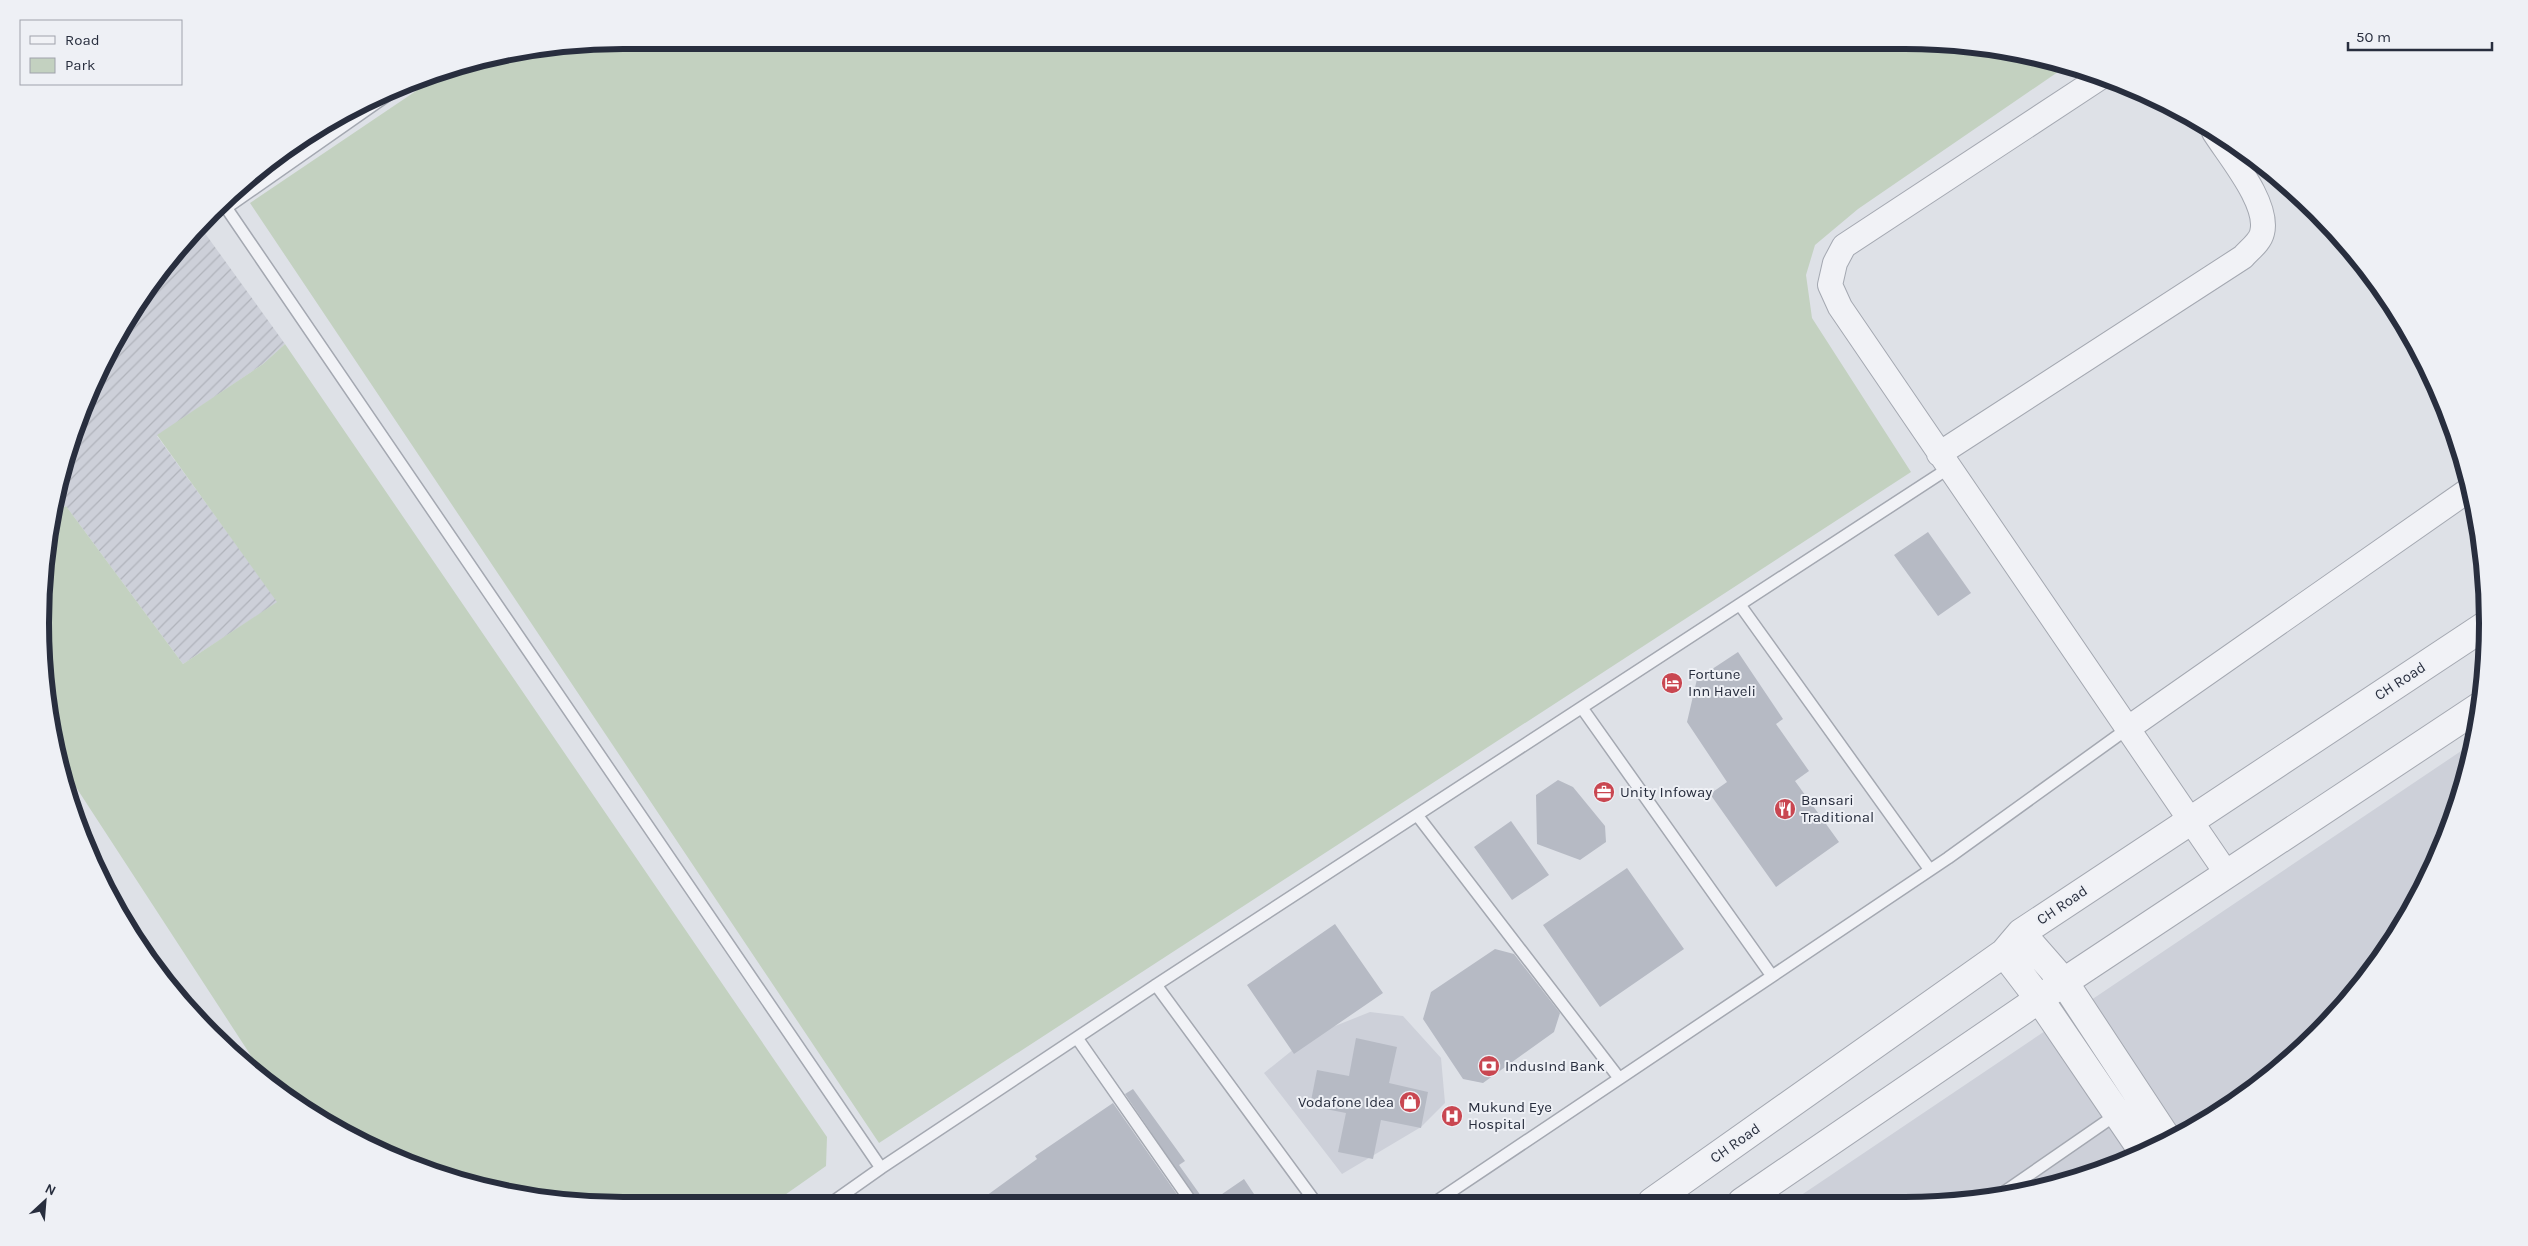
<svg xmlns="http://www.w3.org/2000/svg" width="2528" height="1246" viewBox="0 0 2528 1246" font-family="Karla,sans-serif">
	<defs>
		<pattern id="industrial-furrows" width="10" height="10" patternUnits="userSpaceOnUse" patternTransform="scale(1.25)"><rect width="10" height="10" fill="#cdd0d9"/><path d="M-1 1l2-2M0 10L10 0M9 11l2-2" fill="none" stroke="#b0b3bb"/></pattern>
	</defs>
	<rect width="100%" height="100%" fill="#dee1e7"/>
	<path fill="#cdd0d9" d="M 2473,743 L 2468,774 L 2428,881 L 2344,1007 L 2229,1108 L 2128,1162 L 1981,1201 L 1791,1202 Z
		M 1370,1012 L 1403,1016 L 1441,1058 L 1445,1103 L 1421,1127 L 1342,1174 L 1264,1073 L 1310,1036 Z"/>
	<path fill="url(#industrial-furrows)" d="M 199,225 L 285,344 L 263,364 L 157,436 L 278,602 L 183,664 L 66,506 L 50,515 L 84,400 L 118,331 L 184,239 Z"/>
	<path fill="#c3d1c0" d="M 623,40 L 1943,41 L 2056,60 L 2068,65 L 1858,209 L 1815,245 L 1806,275 L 1812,318 L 1911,472 L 879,1143 L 250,203 L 453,66 L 510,51 Z
		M 285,344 L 827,1137 L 826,1166 L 772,1204 L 585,1205 L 472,1186 L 365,1146 L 272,1088 L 57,758 L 45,699 L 41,585 L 50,515 L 66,506 L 183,664 L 277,602 L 157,435 L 263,364 Z"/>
	<path fill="#b6bac4" d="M 1928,532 L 1971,593 L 1938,616 L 1894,555 Z
		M 1738,652 L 1783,719 L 1776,724 L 1809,771 L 1795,781 L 1839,842 L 1776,887 L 1710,794 L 1727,782 L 1687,722 L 1697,679 Z
		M 1558,780 L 1573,787 L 1605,826 L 1606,842 L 1580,860 L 1537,844 L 1536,795 Z
		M 1511,821 L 1549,875 L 1512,900 L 1474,847 Z
		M 1627,868 L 1684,949 L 1600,1007 L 1543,925 Z
		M 1335,924 L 1383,993 L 1294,1054 L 1247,985 Z
		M 1495,949 L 1514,954 L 1560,1013 L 1554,1032 L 1483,1083 L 1463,1079 L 1423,1019 L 1431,992 Z
		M 1356,1038 L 1397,1047 L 1389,1083 L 1428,1092 L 1421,1128 L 1381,1120 L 1373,1159 L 1338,1152 L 1346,1113 L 1310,1106 L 1317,1070 L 1349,1076 Z
		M 1133,1089 L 1185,1161 L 1179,1165 L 1206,1203 L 1199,1203 L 1125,1094 Z
		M 1113,1103 L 1183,1203 L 975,1204 L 1037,1159 L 1035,1156 Z
		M 1244,1179 L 1260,1203 L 1209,1203 Z"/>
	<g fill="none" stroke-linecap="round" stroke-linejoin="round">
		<g stroke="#a4a8b1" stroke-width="14">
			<path id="service" d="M 223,203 L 881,1168 L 830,1204
				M 226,208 L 399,87
				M 1740,605 L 1930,870
				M 1582,708 L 1772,976
				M 1417,815 L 1619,1078
				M 1156,985 L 1316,1203
				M 1077,1038 L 1192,1203
				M 881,1168 L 1156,985 L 1949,468
				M 1997,1197 L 2117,1114
				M 1434,1203 L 1948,858 L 2127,729"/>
		</g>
		<g stroke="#a4a8b1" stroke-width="26">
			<path id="minor" d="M 2101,77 L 1844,246 L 1835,263 L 1830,285 L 1840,307 L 2227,874
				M 1939,454 L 2243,257 C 2249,250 2260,242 2262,233 C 2270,204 2229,156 2214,132
				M 2127,729 L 2470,489"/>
		</g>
		<g stroke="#a4a8b1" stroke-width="30">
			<path id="tertiary" d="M 2021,933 L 2064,982 L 2168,1140
				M 2004,953 L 2040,1000 L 2144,1153
				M 1652,1202 L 2004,953 L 2021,933 L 2486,625
				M 1742,1202 L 2064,982 L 2479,707"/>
		</g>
		<use href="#service" stroke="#f1f2f6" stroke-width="11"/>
		<use href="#minor" stroke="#f1f2f6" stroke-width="24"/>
		<use href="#tertiary" stroke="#f1f2f6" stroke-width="28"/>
	</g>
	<defs>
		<g id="hotel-disc" transform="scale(1.125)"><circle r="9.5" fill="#c94751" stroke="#eef0f5"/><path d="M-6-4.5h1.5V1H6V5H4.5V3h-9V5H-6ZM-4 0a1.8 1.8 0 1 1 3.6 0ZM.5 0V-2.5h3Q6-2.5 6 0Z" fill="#fff"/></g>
		<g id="office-disc" transform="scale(1.125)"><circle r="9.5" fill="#c94751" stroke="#eef0f5"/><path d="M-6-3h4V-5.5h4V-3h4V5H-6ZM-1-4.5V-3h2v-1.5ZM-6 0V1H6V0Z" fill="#fff"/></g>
		<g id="restaurant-disc" transform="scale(1.125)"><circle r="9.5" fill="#c94751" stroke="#eef0f5"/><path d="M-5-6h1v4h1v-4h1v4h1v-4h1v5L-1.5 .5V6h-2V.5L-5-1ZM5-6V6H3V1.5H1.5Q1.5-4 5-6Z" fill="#fff"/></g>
		<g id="bank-disc" transform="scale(1.125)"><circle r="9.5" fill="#c94751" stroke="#eef0f5"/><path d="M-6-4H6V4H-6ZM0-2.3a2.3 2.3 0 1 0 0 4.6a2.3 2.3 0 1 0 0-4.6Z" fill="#fff"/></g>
		<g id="shop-disc" transform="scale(1.125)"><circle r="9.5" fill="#c94751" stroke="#eef0f5"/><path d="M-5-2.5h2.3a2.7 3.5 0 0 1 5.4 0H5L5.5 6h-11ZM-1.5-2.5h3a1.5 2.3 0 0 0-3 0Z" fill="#fff"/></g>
		<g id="hospital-disc" transform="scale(1.125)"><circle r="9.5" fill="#c94751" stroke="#eef0f5"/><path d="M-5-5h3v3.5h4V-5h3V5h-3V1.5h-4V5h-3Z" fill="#fff"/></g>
	</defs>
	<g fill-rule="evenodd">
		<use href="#hotel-disc" x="1672" y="683"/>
		<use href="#office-disc" x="1604" y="792"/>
		<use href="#restaurant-disc" x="1785" y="809"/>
		<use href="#bank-disc" x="1489" y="1066"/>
		<use href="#shop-disc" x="1410" y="1102"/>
		<use href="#hospital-disc" x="1452" y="1116"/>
	</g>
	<g text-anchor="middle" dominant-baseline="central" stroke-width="4" stroke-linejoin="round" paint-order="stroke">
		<g font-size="15" fill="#282e3e" stroke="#eef0f5" text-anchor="start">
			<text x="1688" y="674">Fortune<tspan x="1688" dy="17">Inn Haveli</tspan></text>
			<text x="1620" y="792">Unity Infoway</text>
			<text x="1801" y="800">Bansari<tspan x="1801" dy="17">Traditional</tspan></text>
			<text x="1505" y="1066">IndusInd Bank</text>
			<text x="1394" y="1102" text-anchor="end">Vodafone Idea</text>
			<text x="1468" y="1107">Mukund Eye<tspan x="1468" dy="17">Hospital</tspan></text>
		</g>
		<g font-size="15" fill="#282e3e" stroke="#eef0f5">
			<text transform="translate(2400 681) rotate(-33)">CH Road</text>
			<text transform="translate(2062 905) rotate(-34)">CH Road</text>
			<text transform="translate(1735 1143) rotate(-35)">CH Road</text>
		</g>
	</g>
	<path d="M0 0H2528V1246H0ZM623 49H1905A574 574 0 0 1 2479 623V623A574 574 0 0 1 1905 1197H623A574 574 0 0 1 49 623V623A574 574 0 0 1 623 49Z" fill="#eef0f5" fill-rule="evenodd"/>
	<path fill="none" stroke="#282e3e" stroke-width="6" d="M623 49H1905A574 574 0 0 1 2479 623V623A574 574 0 0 1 1905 1197H623A574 574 0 0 1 49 623V623A574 574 0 0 1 623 49Z"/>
	<rect x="20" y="20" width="162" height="65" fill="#eef0f5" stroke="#9fa2ac"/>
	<rect x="30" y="36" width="25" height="8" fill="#f1f2f6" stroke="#9fa2ac"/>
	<text x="65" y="45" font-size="15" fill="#282e3e">Road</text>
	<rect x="30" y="58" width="25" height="15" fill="#c3d1c0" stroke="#9fa2ac"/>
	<text x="65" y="70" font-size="15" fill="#282e3e">Park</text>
	<g transform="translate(45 1201) rotate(26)" stroke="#eef0f5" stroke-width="4" paint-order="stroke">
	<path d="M0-4L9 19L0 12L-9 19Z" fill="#282e3e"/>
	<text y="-8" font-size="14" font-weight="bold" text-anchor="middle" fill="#282e3e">N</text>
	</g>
	<path d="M2348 42v8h144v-8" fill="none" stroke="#282e3e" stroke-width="2.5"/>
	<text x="2356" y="42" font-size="15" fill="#282e3e" stroke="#eef0f5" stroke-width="4" paint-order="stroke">50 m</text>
</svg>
